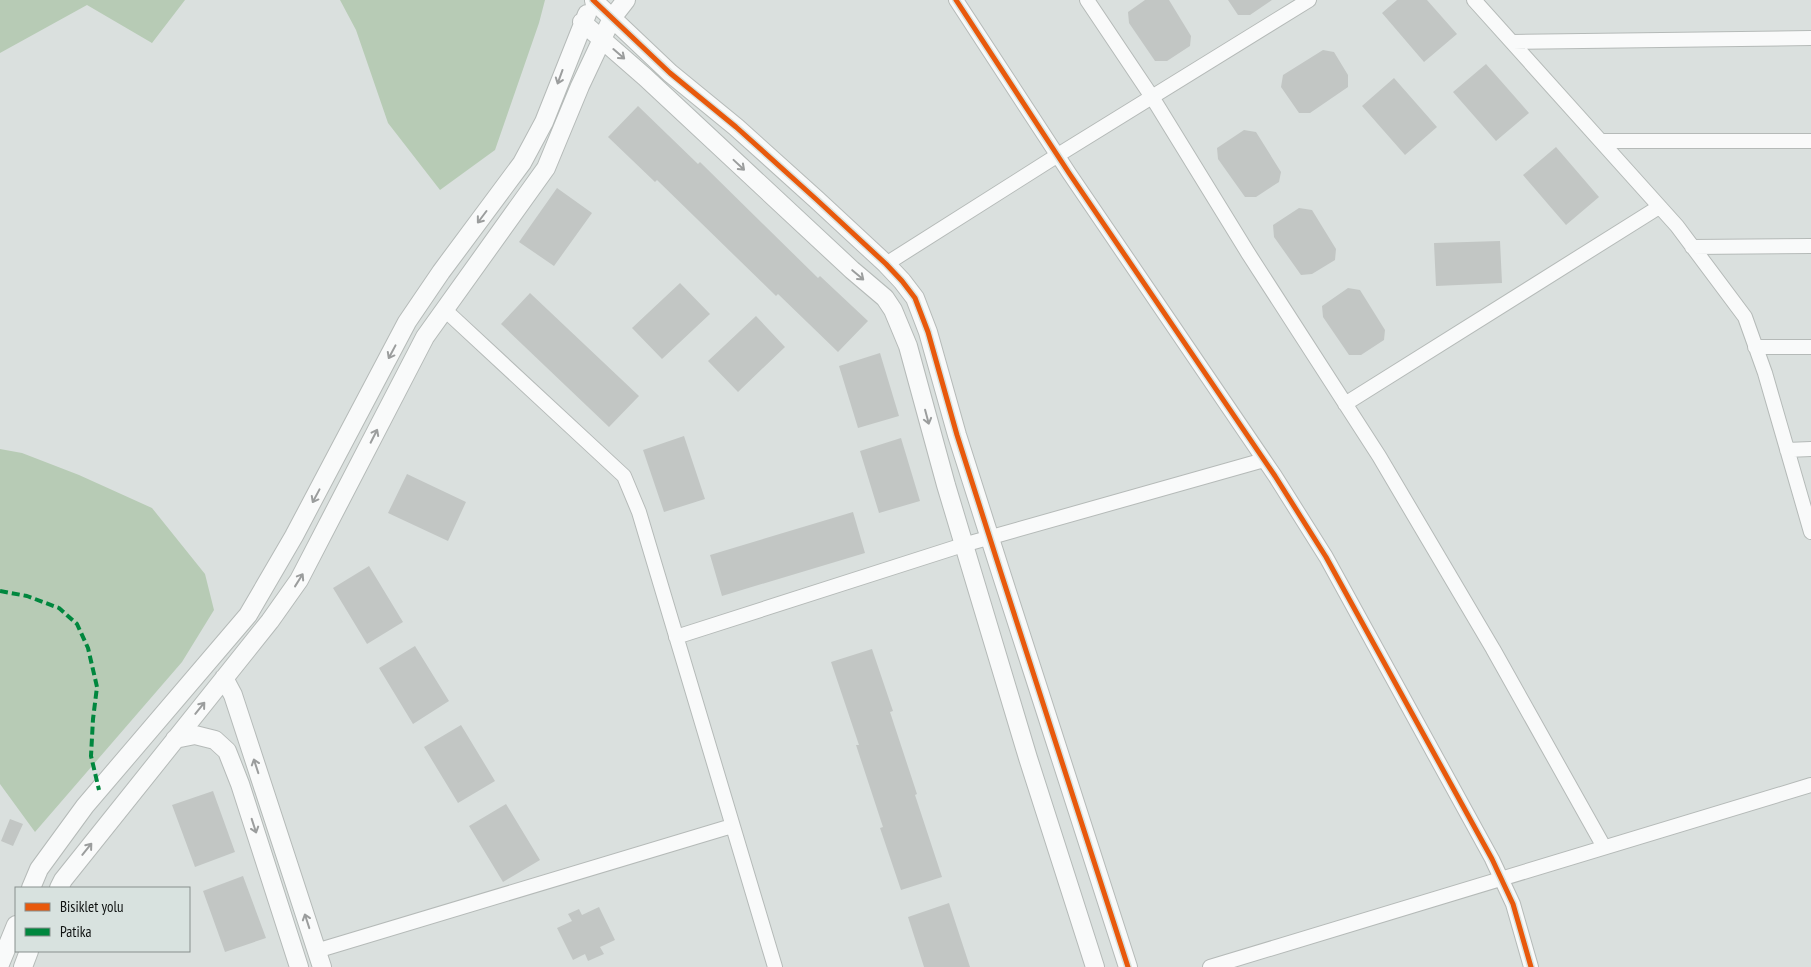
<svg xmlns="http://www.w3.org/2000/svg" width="1811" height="967" viewBox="0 0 1811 967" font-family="'PT Sans Narrow',sans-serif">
	<rect width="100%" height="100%" fill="#dae0de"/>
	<path fill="#b7cbb5" d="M 0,0 L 185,0 L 152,43 L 87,5 L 0,53 Z
		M 340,0 L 545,0 L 539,23 L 495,150 L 440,190 L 388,123 L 356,30 Z
		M 0,449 L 22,453 L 79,475 L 152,508 L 205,574 L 214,610 L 182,662 L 35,832 L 0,784 Z"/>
	<path fill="#c2c6c4" d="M 1145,0 L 1169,0 L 1191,36 L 1190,46 L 1167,61 L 1155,61 L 1129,23 L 1128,12 Z
		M 1228,0 L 1272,0 L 1250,15 L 1238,15 Z
		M 1397,0 L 1427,0 L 1457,34 L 1424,62 L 1382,13 Z
		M 1323,50 L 1334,52 L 1348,75 L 1348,87 L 1310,113 L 1299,113 L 1281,87 L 1283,75 Z
		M 1486,64 L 1529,113 L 1496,141 L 1453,92 Z
		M 1394,78 L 1437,127 L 1405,155 L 1362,106 Z
		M 638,106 L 698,164 L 700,162 L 818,278 L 820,276 L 868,321 L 838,352 L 778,294 L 776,296 L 657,180 L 655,182 L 608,137 Z
		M 1244,130 L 1256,132 L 1281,172 L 1279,182 L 1256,197 L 1245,197 L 1218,159 L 1217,148 Z
		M 1556,147 L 1599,197 L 1566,225 L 1523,175 Z
		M 557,188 L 592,213 L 554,266 L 519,242 Z
		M 1299,208 L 1312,210 L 1336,249 L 1335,260 L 1312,274 L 1301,275 L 1274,237 L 1273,225 Z
		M 1500,241 L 1502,283 L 1436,286 L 1434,243 Z
		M 680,283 L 710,314 L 662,359 L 632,328 Z
		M 1348,288 L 1360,290 L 1385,330 L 1384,340 L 1361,355 L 1349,355 L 1323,317 L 1322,306 Z
		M 530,293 L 639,396 L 609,427 L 501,324 Z
		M 756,316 L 785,347 L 738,392 L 708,361 Z
		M 880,353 L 899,416 L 858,428 L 839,366 Z
		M 684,436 L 705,499 L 664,512 L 643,450 Z
		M 901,438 L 920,501 L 879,513 L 860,451 Z
		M 407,474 L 466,502 L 448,541 L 388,513 Z
		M 853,512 L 865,553 L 722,596 L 710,555 Z
		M 369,566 L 403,622 L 367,644 L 333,588 Z
		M 415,646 L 449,701 L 413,724 L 379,668 Z
		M 872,649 L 893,711 L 890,712 L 917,794 L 915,795 L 942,877 L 901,890 L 880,828 L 883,827 L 856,745 L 859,745 L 831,662 Z
		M 461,725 L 495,781 L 458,803 L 424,747 Z
		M 213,791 L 235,852 L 195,867 L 172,805 Z
		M 506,804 L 540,860 L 503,882 L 469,826 Z
		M 10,819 L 23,824 L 13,846 L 1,841 Z
		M 243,876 L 266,938 L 225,952 L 203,891 Z
		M 949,903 L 970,967 L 924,967 L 908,917 Z
		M 599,907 L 615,940 L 600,947 L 604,954 L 588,961 L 585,954 L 573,960 L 557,928 L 572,921 L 568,914 L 579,909 L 582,915 Z"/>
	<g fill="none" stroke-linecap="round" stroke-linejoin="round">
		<g stroke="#b5bab8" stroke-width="16">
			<path id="minor" d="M 956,0 L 1069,173 L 1275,476 L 1326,557 L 1492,859 L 1513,904 L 1531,967
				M 1087,0 L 1152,97 L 1248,253 L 1379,456 L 1493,649 L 1604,847
				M 1474,0 L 1677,226 L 1745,317 L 1765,373 L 1811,532
				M 1513,42 L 1811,38
				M 1601,141 L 1811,141
				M 1692,247 L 1811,246
				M 886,264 L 1058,155 L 1309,0
				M 445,310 L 624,476 L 639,512 L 775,967
				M 1755,347 L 1811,347
				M 1345,404 L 1659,207
				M 1787,450 L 1811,449
				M 676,637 L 963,545 L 1264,460
				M 316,951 L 732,826
				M 1210,967 L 1811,785"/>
		</g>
		<g stroke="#b5bab8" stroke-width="20">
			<path id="tertiary" d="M 594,1 L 670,73 L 736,127 L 817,200 L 886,264 L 902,281 L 915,298 L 928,332 L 957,435 L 1001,573 L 1128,967
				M 582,22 L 645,77 L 852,270 L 885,298 L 893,310 L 908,346 L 946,485 L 1028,758 L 1095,967
				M 224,678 L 233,695 L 322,967
				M 175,739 L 195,735 L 215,740 L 227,751 L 240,784 L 299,967
				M 31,888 L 39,869 L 85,806 L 248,615 L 294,536 L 407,322 L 441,272 L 522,163 L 544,122 L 587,14
				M 59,888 L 63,880 L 270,621 L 299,580 L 425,337 L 546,168 L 580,86 L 612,18 L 626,0
				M 0,964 L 16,925
				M 23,967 L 29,951"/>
		</g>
		<use href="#minor" stroke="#f9fafa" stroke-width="14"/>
		<use href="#tertiary" stroke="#f9fafa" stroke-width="18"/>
		<path stroke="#00873e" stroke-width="4" stroke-dasharray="8 4" stroke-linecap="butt" d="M 0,591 L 27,596 L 59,608 L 77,624 L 88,648 L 97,687 L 93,719 L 91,756 L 99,790"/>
		<g stroke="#d8e2df" stroke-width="8">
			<path id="cycleway" d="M 593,0 L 670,73 L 736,127 L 817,200 L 886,264 L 902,281 L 915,298 L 928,332 L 957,435 L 1001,573 L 1128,967
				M 956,0 L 1069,173 L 1275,476 L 1326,557 L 1492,859 L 1513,904 L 1531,967"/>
		</g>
		<use href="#cycleway" stroke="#e8590c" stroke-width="5"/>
	</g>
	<defs><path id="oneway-shaft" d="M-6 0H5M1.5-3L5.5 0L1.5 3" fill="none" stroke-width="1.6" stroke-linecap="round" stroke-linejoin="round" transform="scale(1.25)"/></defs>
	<g stroke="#9b9d9d">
		<use href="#oneway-shaft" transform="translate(619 54) rotate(41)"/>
		<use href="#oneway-shaft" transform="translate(560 77) rotate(110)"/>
		<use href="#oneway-shaft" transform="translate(739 165) rotate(43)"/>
		<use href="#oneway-shaft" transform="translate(482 217) rotate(127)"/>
		<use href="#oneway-shaft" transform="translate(858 275) rotate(40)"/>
		<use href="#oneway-shaft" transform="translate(392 352) rotate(118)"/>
		<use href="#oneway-shaft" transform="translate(927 417) rotate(75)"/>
		<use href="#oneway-shaft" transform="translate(374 436) rotate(-63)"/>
		<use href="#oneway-shaft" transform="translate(316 496) rotate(118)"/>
		<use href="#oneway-shaft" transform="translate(299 580) rotate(-58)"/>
		<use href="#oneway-shaft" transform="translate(200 708) rotate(-51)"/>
		<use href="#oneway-shaft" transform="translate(256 766) rotate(-108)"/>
		<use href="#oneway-shaft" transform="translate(254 826) rotate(72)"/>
		<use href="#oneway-shaft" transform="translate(87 849) rotate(-51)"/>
		<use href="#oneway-shaft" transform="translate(307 921) rotate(-108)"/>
	</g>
	<rect x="15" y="887" width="175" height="65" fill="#d8e2df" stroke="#888f8d"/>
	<rect x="25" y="903" width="25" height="8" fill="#e8590c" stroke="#888f8d"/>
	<text x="60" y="912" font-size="15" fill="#0f1211">Bisiklet yolu</text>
	<rect x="25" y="928" width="25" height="8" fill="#00873e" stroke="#888f8d"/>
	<text x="60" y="937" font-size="15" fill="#0f1211">Patika</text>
</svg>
